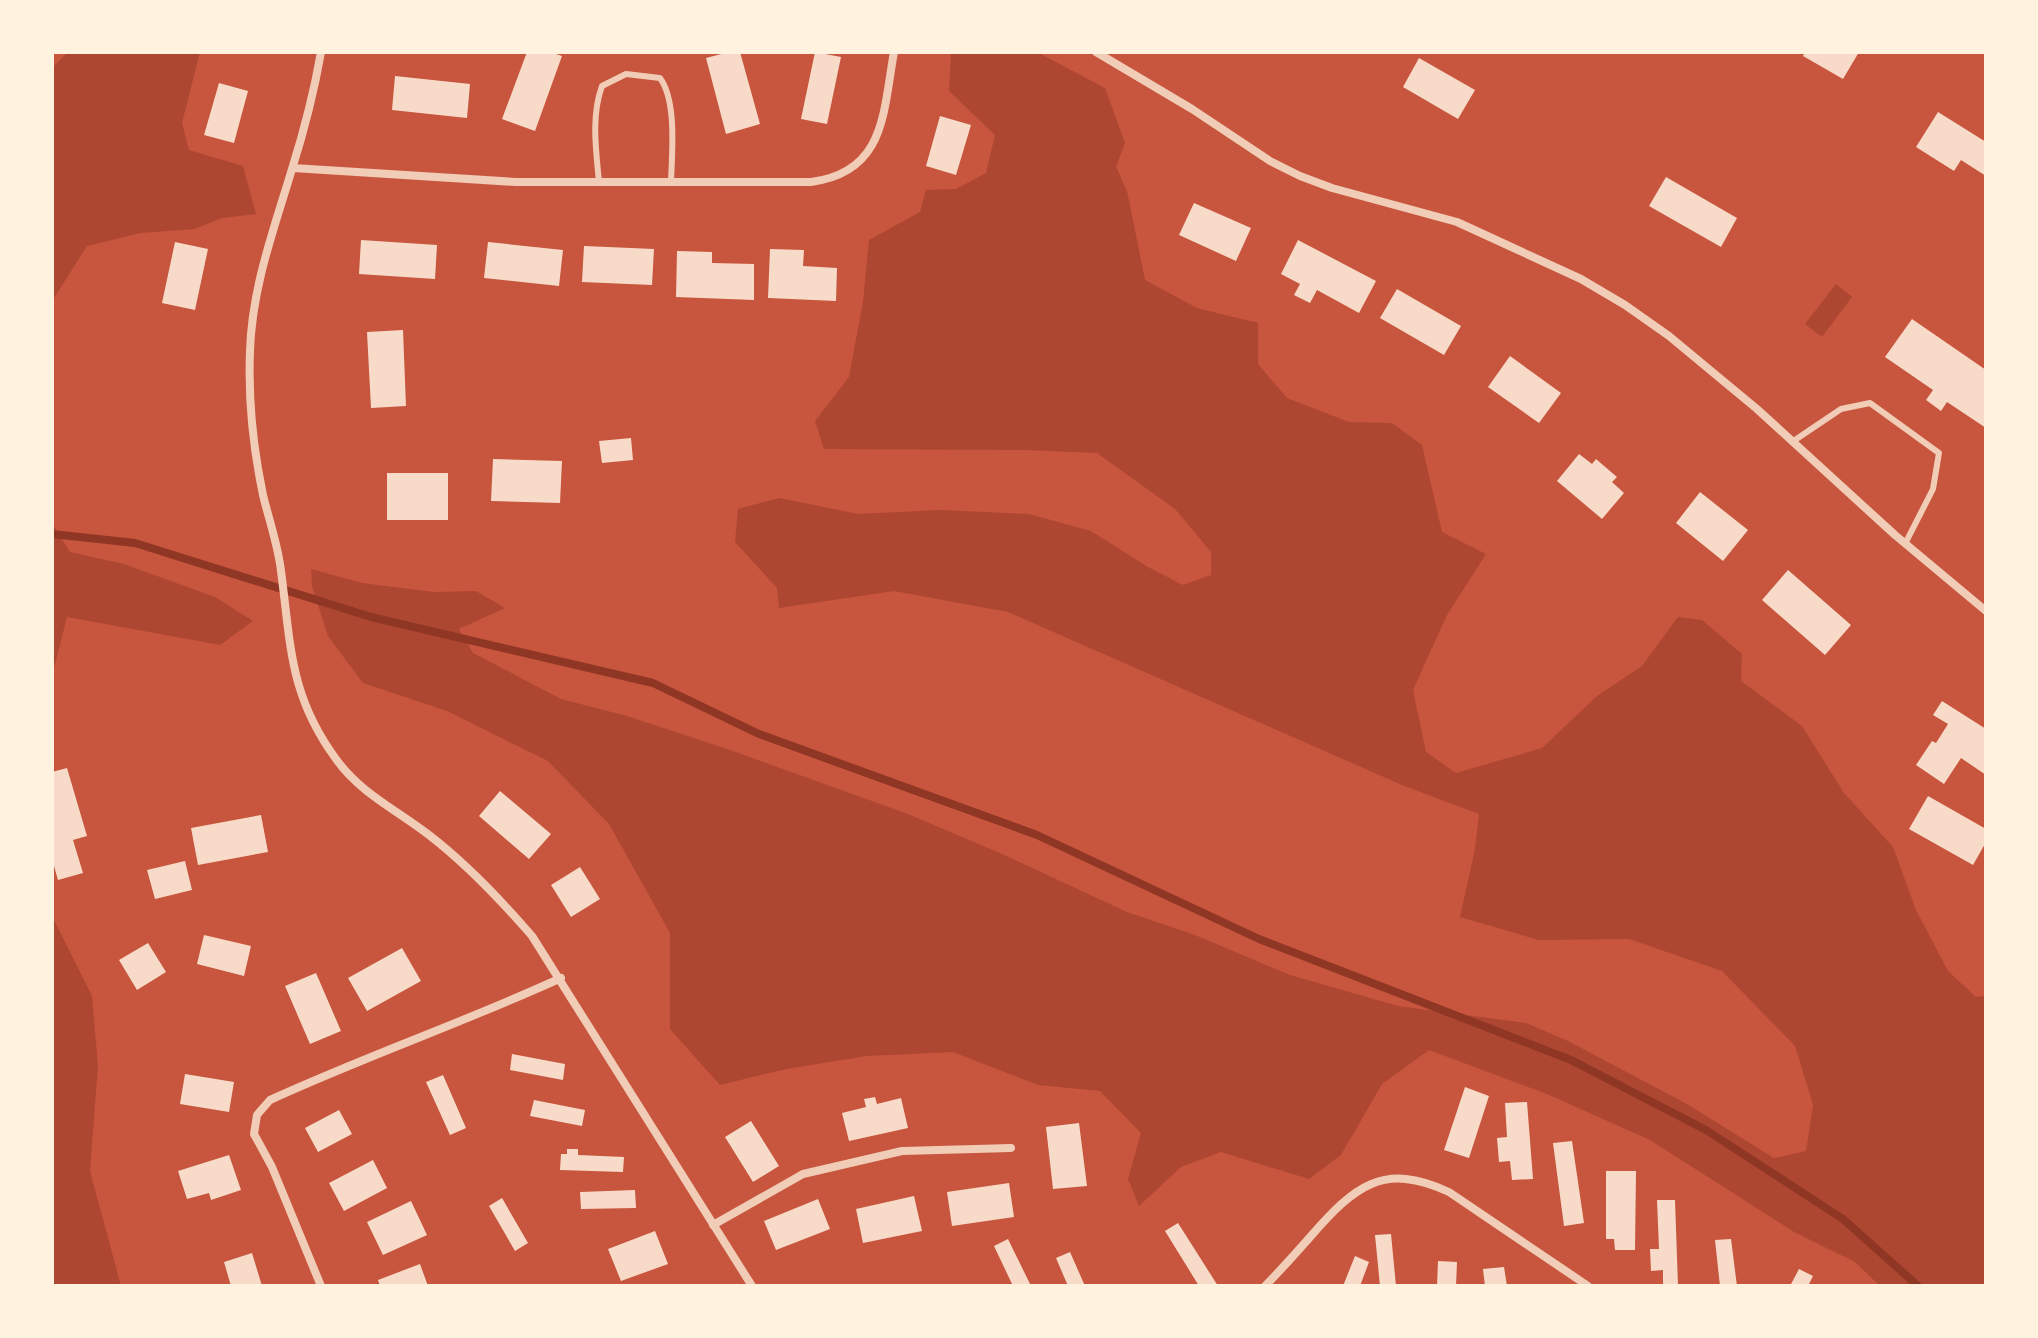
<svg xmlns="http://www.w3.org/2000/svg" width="2038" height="1338" viewBox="0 0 2038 1338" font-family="Figtree,sans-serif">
	<rect width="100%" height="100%" fill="#c8553d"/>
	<path fill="#ae4732" d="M 68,52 L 200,52 L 182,123 L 189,150 L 243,166 L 256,214 L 222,218 L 195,229 L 141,233 L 87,246 L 54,298 L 52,383 L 52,68 Z
		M 951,52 L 1037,52 L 1105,88 L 1125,143 L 1116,167 L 1127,191 L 1145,280 L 1197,308 L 1258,323 L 1258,364 L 1287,398 L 1349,422 L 1392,423 L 1422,445 L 1442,532 L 1486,554 L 1447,615 L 1413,690 L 1426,752 L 1456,773 L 1542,748 L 1597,696 L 1642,666 L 1678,617 L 1702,620 L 1742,654 L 1741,681 L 1802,726 L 1844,793 L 1893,847 L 1916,910 L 1948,971 L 1976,997 L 1986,996 L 1986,1286 L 1880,1286 L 1855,1262 L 1794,1232 L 1650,1140 L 1547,1094 L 1429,1050 L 1382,1084 L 1341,1155 L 1309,1179 L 1221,1152 L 1181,1167 L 1139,1206 L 1128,1179 L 1141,1133 L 1100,1091 L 1038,1085 L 953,1052 L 867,1056 L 786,1069 L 720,1085 L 670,1029 L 670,933 L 609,824 L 548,761 L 447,711 L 363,683 L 328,636 L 312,586 L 311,569 L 362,583 L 434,592 L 476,591 L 505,608 L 459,629 L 473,653 L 561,699 L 627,716 L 730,750 L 908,814 L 1002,854 L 1127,912 L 1195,935 L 1290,975 L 1398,1006 L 1526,1023 L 1568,1041 L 1687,1104 L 1774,1158 L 1806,1151 L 1813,1105 L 1795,1046 L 1722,971 L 1629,939 L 1539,940 L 1460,917 L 1475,849 L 1479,814 L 1402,785 L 1008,612 L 894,591 L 779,608 L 777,588 L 735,542 L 738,509 L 779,498 L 858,514 L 940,510 L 1029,514 L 1091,531 L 1148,567 L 1183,585 L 1211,575 L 1211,552 L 1175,509 L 1097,453 L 1026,450 L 824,449 L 815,421 L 849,377 L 863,302 L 869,240 L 920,212 L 926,190 L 956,189 L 986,173 L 995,135 L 949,91 Z
		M 1836,284 L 1852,297 L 1822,337 L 1805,324 Z
		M 52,523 L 70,552 L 124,564 L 215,597 L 253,621 L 220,645 L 67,617 L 52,676 Z
		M 52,916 L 92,996 L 98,1066 L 90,1171 L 121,1286 L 52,1286 Z"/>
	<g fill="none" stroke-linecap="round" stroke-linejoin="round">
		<path stroke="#8f3625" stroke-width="8" d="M 52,534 L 135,543 L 371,617 L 653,683 L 759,734 L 1037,835 L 1259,939 L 1571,1060 L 1706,1130 L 1843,1219 L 1918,1286"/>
	</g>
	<path fill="#f7dbc8" d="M 527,52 L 550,52 L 562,56 L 535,131 L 502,119 Z
		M 729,52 L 740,52 L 760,124 L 726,134 L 706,58 Z
		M 815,52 L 841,57 L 827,124 L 801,119 Z
		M 1805,52 L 1859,52 L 1843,79 L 1803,56 Z
		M 1419,58 L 1475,90 L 1458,119 L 1403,87 Z
		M 395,76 L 470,84 L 467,118 L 392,110 Z
		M 219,83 L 248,91 L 234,143 L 204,135 Z
		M 1938,112 L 1986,142 L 1986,176 L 1961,160 L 1954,171 L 1916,147 Z
		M 940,116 L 971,125 L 956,175 L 926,166 Z
		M 1666,177 L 1737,218 L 1721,247 L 1649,206 Z
		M 1194,203 L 1251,228 L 1236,261 L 1179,235 Z
		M 361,240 L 437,245 L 435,279 L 359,274 Z
		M 1298,240 L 1376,281 L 1359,313 L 1317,290 L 1310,303 L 1294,295 L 1300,284 L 1281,274 Z
		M 175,242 L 208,249 L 195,310 L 162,303 Z
		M 488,242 L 563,250 L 559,286 L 484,278 Z
		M 584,246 L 654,249 L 652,285 L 582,282 Z
		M 770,249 L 804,250 L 803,266 L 837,268 L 836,301 L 768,298 Z
		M 677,251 L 712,252 L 712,263 L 754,264 L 754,300 L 676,297 Z
		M 1397,289 L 1461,326 L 1444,355 L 1380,318 Z
		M 1912,319 L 1986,370 L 1986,428 L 1947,402 L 1941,411 L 1926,400 L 1933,390 L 1885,357 Z
		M 403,330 L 406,406 L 371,408 L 367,332 Z
		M 1510,356 L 1561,393 L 1539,423 L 1488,387 Z
		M 631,438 L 633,460 L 602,463 L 599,441 Z
		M 1579,454 L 1592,464 L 1596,459 L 1617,477 L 1612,482 L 1624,493 L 1602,519 L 1557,481 Z
		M 493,459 L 562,461 L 560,503 L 491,501 Z
		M 387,473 L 448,473 L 448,520 L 387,520 Z
		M 1700,492 L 1748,530 L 1723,561 L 1676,523 Z
		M 1788,570 L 1851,625 L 1825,655 L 1762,600 Z
		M 1942,701 L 1986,729 L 1986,775 L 1961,758 L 1944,784 L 1916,765 L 1932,741 L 1936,743 L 1948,724 L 1933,715 Z
		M 67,768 L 87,836 L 73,840 L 83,873 L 58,880 L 52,859 L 52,772 Z
		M 500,791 L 551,834 L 529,859 L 479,816 Z
		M 1928,796 L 1986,829 L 1986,842 L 1973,865 L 1909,829 Z
		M 261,815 L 268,852 L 198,865 L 191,828 Z
		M 185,861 L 192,890 L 155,899 L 147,870 Z
		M 580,867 L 600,899 L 571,917 L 551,885 Z
		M 204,935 L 251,946 L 244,976 L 197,964 Z
		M 148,943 L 166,972 L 137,990 L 119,960 Z
		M 402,948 L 421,981 L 367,1011 L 348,978 Z
		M 316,973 L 341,1031 L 310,1044 L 285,986 Z
		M 512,1054 L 565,1064 L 563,1080 L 510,1070 Z
		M 185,1074 L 234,1082 L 229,1112 L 180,1104 Z
		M 443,1075 L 466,1128 L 450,1135 L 426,1082 Z
		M 1465,1087 L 1489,1096 L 1469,1158 L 1444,1150 Z
		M 875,1097 L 877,1104 L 901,1098 L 908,1128 L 849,1141 L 842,1113 L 866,1107 L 864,1099 Z
		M 534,1100 L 585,1110 L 582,1126 L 530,1116 Z
		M 1527,1102 L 1533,1179 L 1512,1180 L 1510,1161 L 1499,1162 L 1497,1138 L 1507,1137 L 1505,1103 Z
		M 339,1110 L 352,1134 L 318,1152 L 305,1128 Z
		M 751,1121 L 779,1166 L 753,1182 L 725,1137 Z
		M 1079,1123 L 1087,1186 L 1053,1189 L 1046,1127 Z
		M 1572,1141 L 1584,1223 L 1564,1226 L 1553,1143 Z
		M 567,1149 L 578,1149 L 578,1155 L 624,1157 L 623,1172 L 560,1170 L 561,1154 L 567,1154 Z
		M 229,1155 L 241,1190 L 211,1200 L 209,1193 L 187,1199 L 178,1171 Z
		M 373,1160 L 387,1188 L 344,1211 L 329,1183 Z
		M 1606,1171 L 1636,1171 L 1635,1250 L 1615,1250 L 1614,1239 L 1606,1239 Z
		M 1009,1183 L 1014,1217 L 952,1226 L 947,1192 Z
		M 635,1190 L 636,1208 L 581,1209 L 580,1192 Z
		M 914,1196 L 922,1231 L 863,1243 L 856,1209 Z
		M 502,1198 L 528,1243 L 515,1251 L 489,1206 Z
		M 818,1199 L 830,1229 L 776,1250 L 764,1221 Z
		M 1657,1200 L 1675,1200 L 1678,1286 L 1663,1286 L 1663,1270 L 1651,1271 L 1650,1249 L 1659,1249 Z
		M 411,1201 L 427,1235 L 383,1255 L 367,1222 Z
		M 1178,1223 L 1218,1286 L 1199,1286 L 1165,1231 Z
		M 655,1231 L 668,1264 L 621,1281 L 608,1249 Z
		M 1391,1234 L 1396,1286 L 1380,1286 L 1375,1235 Z
		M 1008,1239 L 1031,1286 L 1013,1286 L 994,1246 Z
		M 1731,1239 L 1737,1286 L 1720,1286 L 1715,1240 Z
		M 1070,1252 L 1085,1286 L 1068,1286 L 1056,1258 Z
		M 252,1253 L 262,1286 L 231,1286 L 224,1262 Z
		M 1355,1256 L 1369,1262 L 1360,1286 L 1343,1286 Z
		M 1438,1261 L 1457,1262 L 1456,1286 L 1437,1286 Z
		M 420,1264 L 428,1286 L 380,1286 L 378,1280 Z
		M 1504,1267 L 1507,1286 L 1485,1286 L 1483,1269 Z
		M 1799,1269 L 1813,1276 L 1808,1286 L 1790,1286 Z"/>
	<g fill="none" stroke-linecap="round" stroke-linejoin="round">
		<path stroke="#f1ccb7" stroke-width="6" d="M 599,182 C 596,150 591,116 602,86 L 626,74 L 660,78 C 677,101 672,153 671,182
			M 1792,442 L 1841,409 L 1870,403 L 1939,453 L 1933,489 L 1905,544"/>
		<path stroke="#f1ccb7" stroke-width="8" d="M 321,52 C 314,92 304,131 292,169 C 274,229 252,287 250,351 C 248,399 253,447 263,495 C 269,520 278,545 281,571 C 291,645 289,695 336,759 C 360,793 397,810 429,835 C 468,865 500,899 532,936 L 752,1286
			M 1096,52 L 1192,109 L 1270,161 L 1300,176 L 1332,188 L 1457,222 L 1581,279 L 1625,305 L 1669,336 L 1757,409 L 1895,535 L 1986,611
			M 293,168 L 516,182 L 811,182 C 886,172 883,112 894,52
			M 713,1225 L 803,1174 L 902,1151 L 1011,1148
			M 321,1286 L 272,1167 L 254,1134 L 257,1115 L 270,1100 C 366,1056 465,1022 561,978
			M 1265,1286 C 1281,1270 1296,1253 1311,1236 C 1354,1187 1383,1161 1449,1192 L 1588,1286"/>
	</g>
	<rect width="2038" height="1338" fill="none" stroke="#fff3e0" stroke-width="108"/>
</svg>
